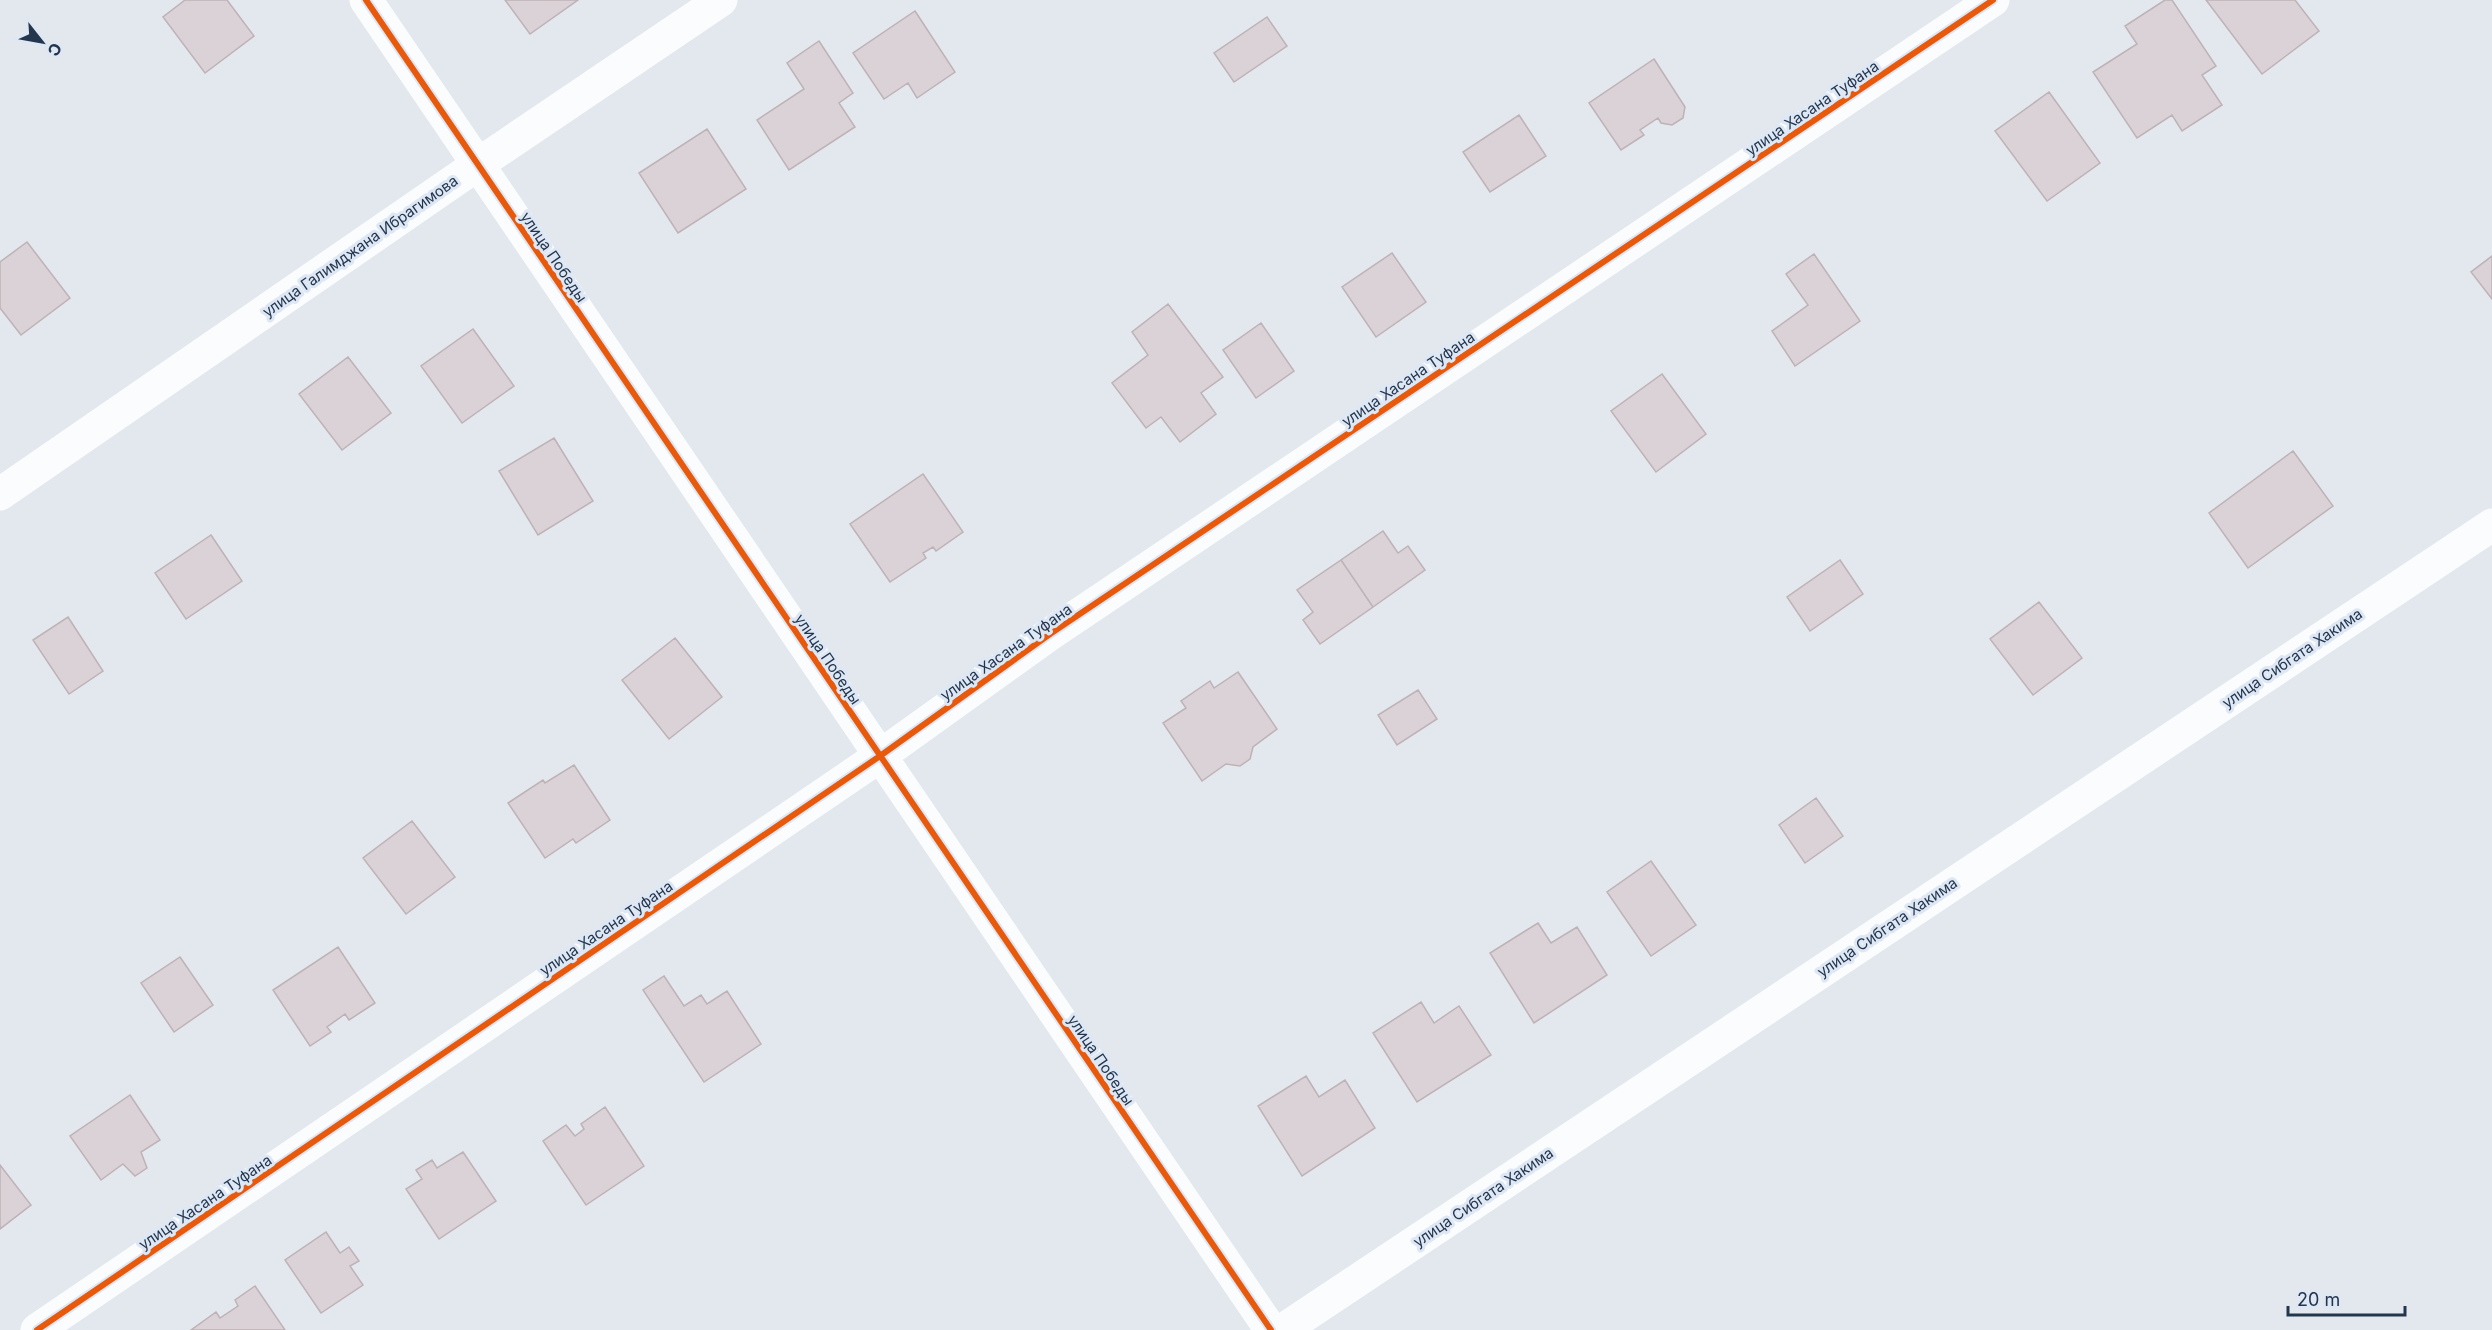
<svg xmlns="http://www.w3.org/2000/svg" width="2492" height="1330" viewBox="0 0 2492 1330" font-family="Inter,sans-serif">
	<rect width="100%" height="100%" fill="#e3e8ef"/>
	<path fill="#dad2d6" stroke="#beb2b6" stroke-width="1.5" d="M 185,0 L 227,0 L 254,36 L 205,73 L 163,17 Z
		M 505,0 L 578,0 L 530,34 Z
		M 2165,0 L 2172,0 L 2216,66 L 2202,75 L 2222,105 L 2182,131 L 2172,115 L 2137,138 L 2093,72 L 2137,44 L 2125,26 Z
		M 2206,0 L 2295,0 L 2319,31 L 2262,74 Z
		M 915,11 L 955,72 L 917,98 L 908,83 L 884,99 L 853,53 Z
		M 1267,17 L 1287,46 L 1234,82 L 1214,53 Z
		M 819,41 L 853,93 L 839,103 L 855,127 L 789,170 L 757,120 L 804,89 L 787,63 Z
		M 1654,59 L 1685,107 L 1683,118 L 1672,125 L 1661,123 L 1658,118 L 1640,130 L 1644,135 L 1621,150 L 1589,103 Z
		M 2049,92 L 2100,163 L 2047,201 L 1995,131 Z
		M 1519,115 L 1546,156 L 1490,192 L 1463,152 Z
		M 707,129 L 746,189 L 678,233 L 639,173 Z
		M 27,242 L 70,298 L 21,335 L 0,308 L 0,262 Z
		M 1392,253 L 1426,302 L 1376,337 L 1342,287 Z
		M 1814,254 L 1860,321 L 1795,366 L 1772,331 L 1808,305 L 1786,274 Z
		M 2492,256 L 2492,299 L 2471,272 Z
		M 1168,304 L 1223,377 L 1201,393 L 1216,414 L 1180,442 L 1161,417 L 1146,428 L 1112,383 L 1148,355 L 1132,332 Z
		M 1261,323 L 1294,371 L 1256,398 L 1223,350 Z
		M 473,329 L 514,386 L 462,423 L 421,366 Z
		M 348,357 L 391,413 L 342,450 L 299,394 Z
		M 1662,374 L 1706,434 L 1656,472 L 1611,411 Z
		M 554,438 L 593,501 L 538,535 L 499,471 Z
		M 2293,451 L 2333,506 L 2248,568 L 2209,513 Z
		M 923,474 L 963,532 L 936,551 L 933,547 L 923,553 L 926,558 L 890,582 L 850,524 Z
		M 1383,531 L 1398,553 L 1408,546 L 1425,570 L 1373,607 L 1341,560 Z
		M 211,535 L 242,581 L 186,619 L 155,573 Z
		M 1341,560 L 1373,607 L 1320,644 L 1303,620 L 1313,612 L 1297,590 Z
		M 1840,560 L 1863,594 L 1810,631 L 1787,597 Z
		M 2039,602 L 2082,658 L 2033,695 L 1990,639 Z
		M 68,617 L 103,671 L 69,694 L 33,640 Z
		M 675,638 L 722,697 L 669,739 L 622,680 Z
		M 1238,672 L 1277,729 L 1253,747 L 1250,759 L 1240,766 L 1226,764 L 1202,781 L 1163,723 L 1186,708 L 1181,701 L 1210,681 L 1214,688 Z
		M 1418,690 L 1437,719 L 1397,745 L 1378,715 Z
		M 574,765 L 610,820 L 576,843 L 573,839 L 545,858 L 508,803 L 543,780 L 545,783 Z
		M 1816,798 L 1843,836 L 1805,863 L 1779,825 Z
		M 412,821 L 455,877 L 406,914 L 363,858 Z
		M 1651,861 L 1696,925 L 1651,956 L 1607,892 Z
		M 1538,923 L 1551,943 L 1577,927 L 1607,975 L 1534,1023 L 1490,953 Z
		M 338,947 L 375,1003 L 349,1020 L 345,1014 L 327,1027 L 331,1032 L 310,1046 L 273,990 Z
		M 180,957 L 213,1005 L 174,1032 L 141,983 Z
		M 664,976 L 684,1006 L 701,995 L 707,1004 L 727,991 L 761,1044 L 704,1082 L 643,990 Z
		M 1421,1002 L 1434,1023 L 1459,1006 L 1491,1055 L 1417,1102 L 1373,1033 Z
		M 1306,1076 L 1319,1097 L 1345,1080 L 1375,1128 L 1302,1176 L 1258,1106 Z
		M 130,1095 L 160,1140 L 141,1152 L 147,1168 L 135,1176 L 123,1164 L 101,1180 L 70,1136 Z
		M 605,1107 L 644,1166 L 586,1205 L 543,1141 L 566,1125 L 575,1136 L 584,1129 L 581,1124 Z
		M 463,1152 L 496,1201 L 439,1239 L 406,1189 L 422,1179 L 416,1170 L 432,1160 L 437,1168 Z
		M 0,1165 L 31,1205 L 0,1229 Z
		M 326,1232 L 340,1253 L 349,1247 L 359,1261 L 350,1266 L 363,1285 L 321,1313 L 285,1260 Z
		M 255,1286 L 285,1330 L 191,1330 L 216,1312 L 220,1318 L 238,1306 L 235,1300 Z"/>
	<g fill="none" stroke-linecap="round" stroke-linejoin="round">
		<path stroke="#fbfcfd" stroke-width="33" d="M 366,0 L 1271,1330
			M 0,494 L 477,165 L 721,0
			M 37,1330 L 880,756 L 1050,634 L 1993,0
			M 1283,1330 L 2492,525"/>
		<g stroke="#dee7f4" stroke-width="10">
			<path id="cycleway" d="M 366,0 L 1271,1330
				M 37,1330 L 880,756 L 1050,634 L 1993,0"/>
		</g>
		<use href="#cycleway" stroke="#e8590c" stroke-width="6"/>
	</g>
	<g text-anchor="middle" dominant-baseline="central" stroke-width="6" stroke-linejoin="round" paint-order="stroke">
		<g font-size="15" fill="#23364e" stroke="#dee7f4">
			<text transform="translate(1812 108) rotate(-34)">улица Хасана Туфана</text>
			<text transform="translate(360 246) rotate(-35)">улица Галимджана Ибрагимова</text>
			<text transform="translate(554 257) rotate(56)">улица Победы</text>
			<text transform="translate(1408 379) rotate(-34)">улица Хасана Туфана</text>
			<text transform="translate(1006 652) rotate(-35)">улица Хасана Туфана</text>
			<text transform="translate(2292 658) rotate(-34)">улица Сибгата Хакима</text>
			<text transform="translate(828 659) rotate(56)">улица Победы</text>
			<text transform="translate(1887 927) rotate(-34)">улица Сибгата Хакима</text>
			<text transform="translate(606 928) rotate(-34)">улица Хасана Туфана</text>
			<text transform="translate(1101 1060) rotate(56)">улица Победы</text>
			<text transform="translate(1483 1197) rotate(-34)">улица Сибгата Хакима</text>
			<text transform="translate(205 1202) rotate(-34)">улица Хасана Туфана</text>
		</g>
	</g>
	<g transform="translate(42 42) rotate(121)" stroke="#dee7f4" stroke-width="4.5" paint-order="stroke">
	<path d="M0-4.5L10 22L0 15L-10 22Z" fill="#23364e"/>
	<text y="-9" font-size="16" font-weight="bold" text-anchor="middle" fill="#23364e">С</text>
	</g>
	<path d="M2288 1306v9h117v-9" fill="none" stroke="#23364e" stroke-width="3"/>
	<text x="2297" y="1306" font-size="18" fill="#23364e" stroke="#dee7f4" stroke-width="4.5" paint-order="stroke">20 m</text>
</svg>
